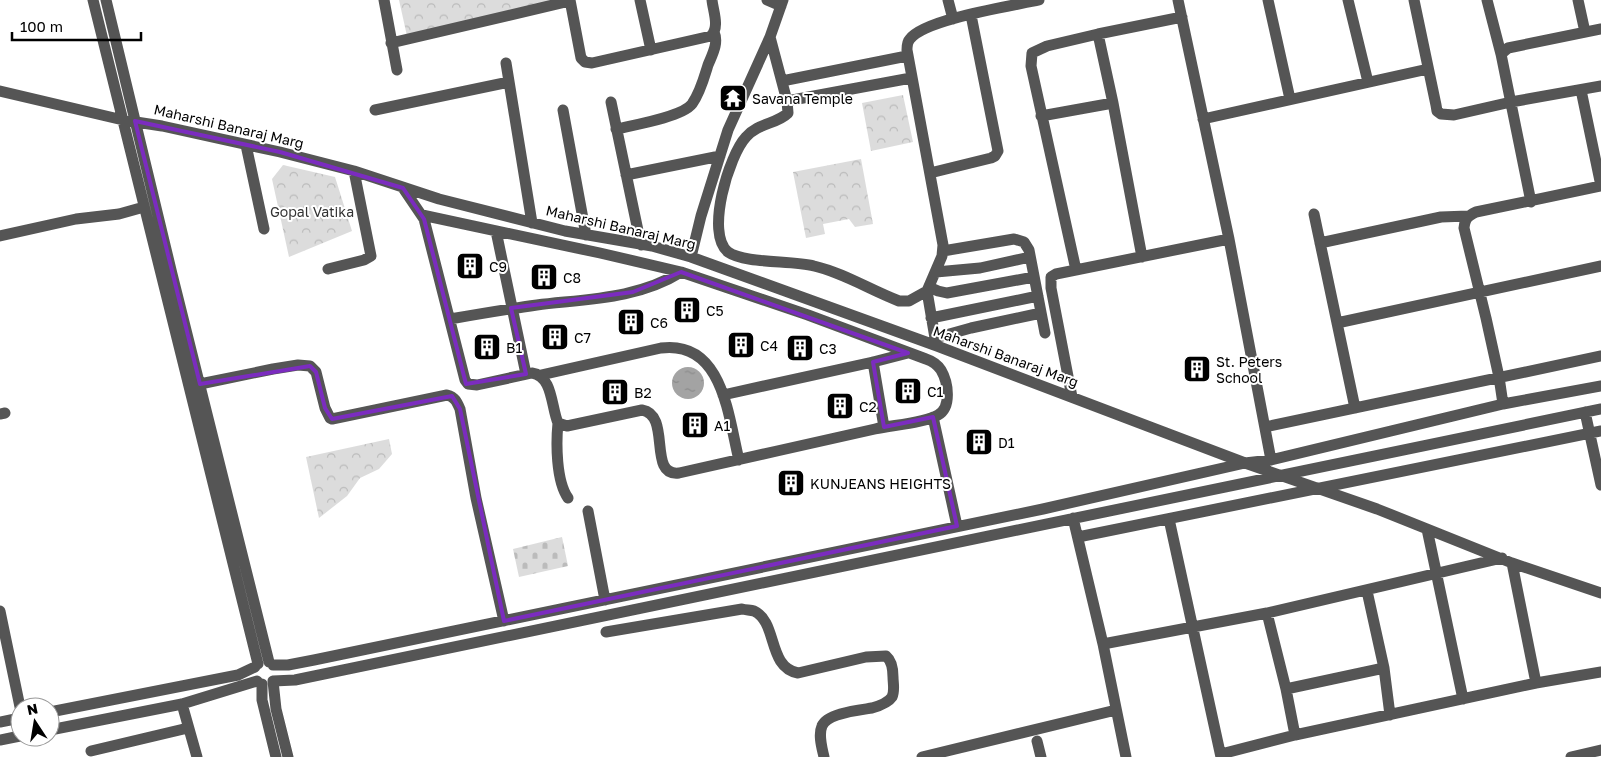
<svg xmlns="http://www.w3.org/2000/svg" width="1601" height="757" viewBox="0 0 1601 757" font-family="'Golos Text',sans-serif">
	<defs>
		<pattern id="forest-crowns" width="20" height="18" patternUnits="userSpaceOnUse" patternTransform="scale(1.25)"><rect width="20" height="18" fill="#dcdcdc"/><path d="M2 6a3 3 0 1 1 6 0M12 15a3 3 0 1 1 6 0" fill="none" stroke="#bbb"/></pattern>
		<pattern id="cemetery-stones" width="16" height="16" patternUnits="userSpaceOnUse" patternTransform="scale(1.25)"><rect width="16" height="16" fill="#dcdcdc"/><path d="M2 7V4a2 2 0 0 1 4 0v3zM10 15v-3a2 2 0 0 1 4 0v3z" fill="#bbb"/></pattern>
		<pattern id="water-ripples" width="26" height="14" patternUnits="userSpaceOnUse" patternTransform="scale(1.25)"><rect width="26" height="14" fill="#a3a3a3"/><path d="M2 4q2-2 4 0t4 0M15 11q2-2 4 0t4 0" fill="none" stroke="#8b8b8b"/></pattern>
	</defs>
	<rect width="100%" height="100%" fill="#fff"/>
	<path fill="url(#forest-crowns)" d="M 399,0 L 566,0 L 407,36 Z
		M 903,95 L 913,142 L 871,151 L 862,103 Z
		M 861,159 L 873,224 L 855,227 L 849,219 L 823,224 L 825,234 L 806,238 L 793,172 Z
		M 283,165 L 335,177 L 352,231 L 289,257 L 272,179 Z
		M 389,439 L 392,454 L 379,469 L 360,478 L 347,496 L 319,518 L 306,457 Z"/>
	<path fill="url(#cemetery-stones)" d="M 562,537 L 568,566 L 519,577 L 513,549 Z"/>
	<path fill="url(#water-ripples)" d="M672 383a16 16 0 1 1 32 0a16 16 0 1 1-32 0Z"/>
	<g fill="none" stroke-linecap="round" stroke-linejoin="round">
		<path stroke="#555" stroke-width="11" d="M 93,0 L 258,664
			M 106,0 L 172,274 L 269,662
			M 384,0 L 397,70
			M 570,0 L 581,58 L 585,62 L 592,63 L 711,36 C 720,27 713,11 712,0
			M 640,0 L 651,50
			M 767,0 L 781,6
			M 948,0 L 953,19
			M 1039,0 C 1012,6 925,19 910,39 C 907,42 907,46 907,50 L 943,245 L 942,256 L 927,291 L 935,338 L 971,328 L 1041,313
			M 1178,0 L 1229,239 L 1271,460
			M 1268,0 L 1290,99
			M 1348,0 L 1368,82
			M 1414,0 L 1436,105 L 1437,111 L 1441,114 L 1454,115 L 1511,102 L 1601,86
			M 1487,0 L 1501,54
			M 1578,0 L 1585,32
			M 1098,34 L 1113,103 L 1142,257
			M 770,37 L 787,101 L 788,113 C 777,124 758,123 746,137 C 729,155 705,234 728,252 C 745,264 792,260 814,266 C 844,273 870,290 899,301 L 909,301 L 927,291
			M 391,43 L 570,1
			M 506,63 L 532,223
			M 782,81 L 907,56
			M 1581,90 L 1601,186
			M 0,91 L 123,120 L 162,126 L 280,152 L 354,171 L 439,199 L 565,231 L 652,246 L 691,257 L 937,346 L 1245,463 L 1377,509 L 1512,563 L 1601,593
			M 787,101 L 911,78
			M 611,102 L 641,245
			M 375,110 L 509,82
			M 563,110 L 586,235
			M 1041,116 L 1113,103
			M 1203,119 L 1428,69
			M 616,129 C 634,125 682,117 692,104 C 700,93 704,78 708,65 C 712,55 719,43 714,32
			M 246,145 L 264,229
			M 930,173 L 991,158 L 995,156 L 998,151 L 971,15
			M 626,175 L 720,156
			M 403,188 L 424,219 L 465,380 L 468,384 L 477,385 L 532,373 C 553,376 551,407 558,423 L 567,426 L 642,410 C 672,415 647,477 679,473 C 744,458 810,444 875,429 C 893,425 924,423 938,415 C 952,407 948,382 941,370 C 937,364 932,361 926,359 L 808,315 L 681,272 L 600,253 L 422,215
			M 1531,202 L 1501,54 L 1508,48 L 1601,29
			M 1314,214 L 1355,408
			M 496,231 L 526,374
			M 0,236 L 76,219 L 119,214 L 144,207
			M 1320,243 L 1441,217 L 1468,216
			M 943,251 L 1014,239 L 1024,242 L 1029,250 L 1045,333
			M 691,257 L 701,216 L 728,130 L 770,37 L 783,0
			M 328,269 L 364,260 L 371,256 L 354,171
			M 1076,270 L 1031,66 L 1032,53 L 1047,46 L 1098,34 L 1182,17
			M 936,272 L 980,268 L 1030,257
			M 929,287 L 938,291 L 947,293 L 1034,277
			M 931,318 L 1038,296
			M 450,319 C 479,314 508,309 537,305 C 586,299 638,299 681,272
			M 1337,323 L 1601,266
			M 873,362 L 884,427
			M 541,375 L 661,348 C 723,340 728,416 739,460
			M 200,384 L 273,369 L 298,365 L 310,366 L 316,372 L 325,408 L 330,418 L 332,419 L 447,395 C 455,397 457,402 460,409 L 476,498 L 504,621
			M 723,395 L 873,362 L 908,353
			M 1072,397 L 1051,288 L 1051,277 L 1056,274 L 1229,239
			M 1503,404 L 1499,377 L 1486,318 L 1464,228 C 1465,218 1468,216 1476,212 L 1601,186
			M 1585,412 L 1601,485
			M 0,414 L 5,413
			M 933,417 L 957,526
			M 558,423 C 556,443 556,481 568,498
			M 1265,427 L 1601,356
			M 588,511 L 605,600
			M 1073,518 L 1103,644 L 1126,757
			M 1169,519 L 1221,757
			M 1427,529 L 1463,699
			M 1078,537 L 1601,431
			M 1512,563 L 1536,683
			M 1367,591 L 1384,668 L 1286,689 L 1295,735 L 1536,683 L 1601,672
			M 0,611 L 20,707
			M 1267,613 L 1286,689
			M 606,632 L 742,609 C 746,610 751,610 754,611 C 778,622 767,667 798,673 L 866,657 L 886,656 C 892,661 893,669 893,677 C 893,683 895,691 892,697 C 888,703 879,706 872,708 C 860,710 827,713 822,726 C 818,735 822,748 824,757
			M 1103,644 L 1267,613 L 1502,558
			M 273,665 L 288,665 L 314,660 L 1043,509 L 1245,463 L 1271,460 L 1503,404 L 1601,386
			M 1384,668 L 1390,715
			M 262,684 L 262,700 L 276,757
			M 182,704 L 197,757
			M 50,712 L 238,675 L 255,667
			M 0,722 L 20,718
			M 50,730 L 182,704 L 257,681
			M 0,740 L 20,736
			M 1037,741 L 1041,757
			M 91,751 L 188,728
			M 1221,754 L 1295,735
			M 288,757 L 276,709 L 273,681 L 295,680 L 1601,409
			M 922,757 L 1116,710
			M 1571,757 L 1601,750"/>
	</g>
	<path fill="none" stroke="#7b2cbf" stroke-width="4" stroke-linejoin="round" d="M 135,121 L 280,152 L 403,188 L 424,219 L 466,384 L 526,374 L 511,308 L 633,292 L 681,272 L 908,353 L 873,362 L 884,427 L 933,417 L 957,526 L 504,621 L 460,409 L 452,396 L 332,419 L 325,408 L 316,372 L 310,366 L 200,384 Z"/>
	<defs>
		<g id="temple-square" transform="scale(1.4375)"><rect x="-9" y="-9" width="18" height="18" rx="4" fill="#000" stroke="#fff"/><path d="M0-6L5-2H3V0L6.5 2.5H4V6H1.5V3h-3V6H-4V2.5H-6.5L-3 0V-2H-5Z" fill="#fff"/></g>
		<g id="building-square" transform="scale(1.4375)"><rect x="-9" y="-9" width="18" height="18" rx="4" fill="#000" stroke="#fff"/><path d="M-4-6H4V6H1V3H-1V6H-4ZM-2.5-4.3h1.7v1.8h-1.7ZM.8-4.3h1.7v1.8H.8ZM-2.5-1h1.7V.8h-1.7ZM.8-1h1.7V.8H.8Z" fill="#fff"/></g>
	</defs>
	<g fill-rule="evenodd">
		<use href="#temple-square" x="733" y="98"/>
		<use href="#building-square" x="470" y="266"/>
		<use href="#building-square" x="544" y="277"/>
		<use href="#building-square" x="687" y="310"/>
		<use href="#building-square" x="631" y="322"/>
		<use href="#building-square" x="555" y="337"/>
		<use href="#building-square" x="741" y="345"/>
		<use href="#building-square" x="487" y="347"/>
		<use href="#building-square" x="800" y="348"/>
		<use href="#building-square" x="1197" y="369"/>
		<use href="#building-square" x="908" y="391"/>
		<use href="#building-square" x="615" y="392"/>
		<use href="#building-square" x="840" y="406"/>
		<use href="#building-square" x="695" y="425"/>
		<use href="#building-square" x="979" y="442"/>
		<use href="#building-square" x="791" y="483"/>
	</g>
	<g text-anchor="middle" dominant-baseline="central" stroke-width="4" stroke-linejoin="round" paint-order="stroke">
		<g font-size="14" fill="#000" stroke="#fff" text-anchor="start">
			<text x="752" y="98">Savana Temple</text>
			<text x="489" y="266">C9</text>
			<text x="563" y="277">C8</text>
			<text x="706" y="310">C5</text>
			<text x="650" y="322">C6</text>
			<text x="574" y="337">C7</text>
			<text x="760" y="345">C4</text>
			<text x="506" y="347">B1</text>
			<text x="819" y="348">C3</text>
			<text x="1216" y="361">St. Peters<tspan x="1216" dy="16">School</tspan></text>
			<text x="927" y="391">C1</text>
			<text x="634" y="392">B2</text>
			<text x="859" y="406">C2</text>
			<text x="714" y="425">A1</text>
			<text x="998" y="442">D1</text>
			<text x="810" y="483">KUNJEANS HEIGHTS</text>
		</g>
		<g font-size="14" fill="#000" stroke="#fff">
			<text transform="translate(229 126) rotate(13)">Maharshi Banaraj Marg</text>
			<text transform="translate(621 227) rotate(13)">Maharshi Banaraj Marg</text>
			<text transform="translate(1006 356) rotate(20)">Maharshi Banaraj Marg</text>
		</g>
		<g font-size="14" fill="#333" stroke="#fff">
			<text x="312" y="211">Gopal Vatika</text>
		</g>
	</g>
	<g transform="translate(35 722) rotate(348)"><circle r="24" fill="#ffffff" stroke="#999999"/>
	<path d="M0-4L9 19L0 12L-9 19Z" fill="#000000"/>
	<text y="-8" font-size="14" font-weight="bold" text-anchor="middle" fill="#000000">N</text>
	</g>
	<path d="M12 32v8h129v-8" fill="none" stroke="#000000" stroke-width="2.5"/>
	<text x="20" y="32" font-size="15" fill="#000000" stroke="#ffffff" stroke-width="4" paint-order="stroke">100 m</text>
</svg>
